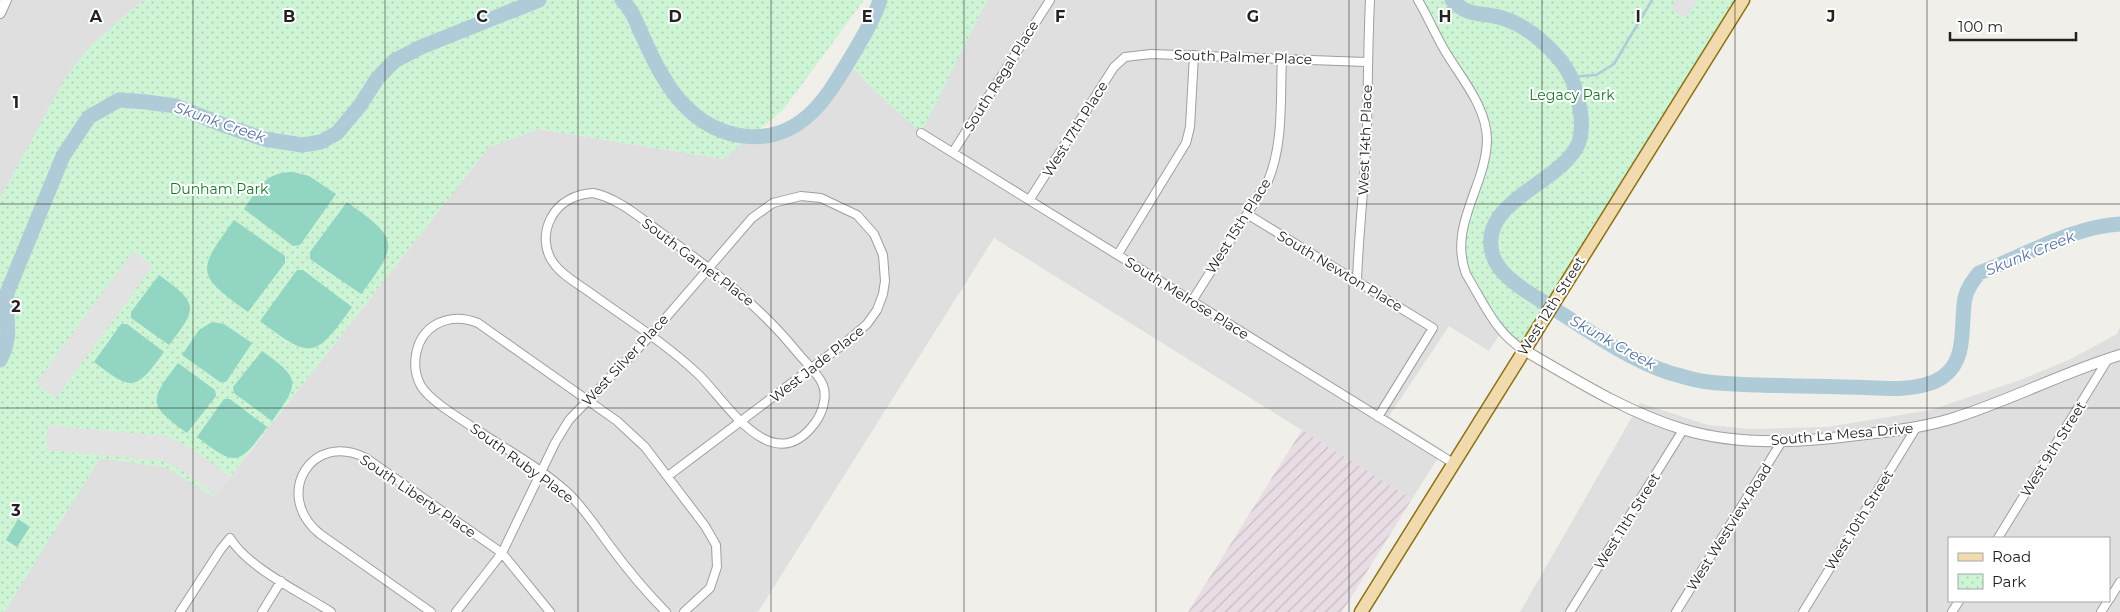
<svg xmlns="http://www.w3.org/2000/svg" width="2120" height="612" viewBox="0 0 2120 612" font-family="Montserrat,sans-serif">
	<defs>
		<pattern id="industrial-furrows" width="10" height="10" patternUnits="userSpaceOnUse" patternTransform="scale(1.25)"><rect width="10" height="10" fill="#e9dde5"/><path d="M-1 1l2-2M0 10L10 0M9 11l2-2" fill="none" stroke="#c8bdc4"/></pattern>
		<pattern id="park-dots" width="8" height="8" patternUnits="userSpaceOnUse" patternTransform="scale(1.25)"><rect width="8" height="8" fill="#cdf4d4"/><path d="M2 2h.1M6 6h.1" fill="none" stroke="#b0d1b6" stroke-width="1.8" stroke-linecap="round"/></pattern>
	</defs>
	<rect width="100%" height="100%" fill="#f1efea"/>
	<path fill="#e0dfdf" fill-rule="evenodd" d="M 0,0 L 148,0 L 138,4 L 28,150 L 0,198 Z
		M 987,0 L 1419,0 L 1483,116 L 1501,332 L 1489,351 L 1449,326 L 1389,416 L 1443,450 L 1412,499 L 994,238 L 758,612 L 4,612 L 100,458 L 165,467 L 216,495 L 489,147 L 539,129 L 723,159 L 750,137 L 770,136 L 790,129 L 808,116 L 823,99 L 848,62 L 869,85 L 921,132 Z
		M 2120,327 L 2120,612 L 1520,612 L 1640,403 L 1708,425 L 1751,429 L 1827,427 L 1931,410 L 2020,380 L 2071,359 L 2117,334 ZM 1949,538 L 2109,538 L 2109,601 L 1949,601 Z"/>
	<path fill="url(#industrial-furrows)" d="M 1302,430 L 1412,499 L 1342,612 L 1188,612 Z"/>
	<path fill="url(#park-dots)" d="M 148,0 L 864,0 L 783,110 L 723,159 L 539,129 L 489,147 L 214,497 L 165,467 L 100,458 L 4,612 L 0,612 L 0,198 L 64,80 L 88,48 L 138,4 Z
		M 880,0 L 987,0 L 921,133 L 869,85 L 848,62 L 876,15 Z
		M 1419,0 L 1743,0 L 1524,350 L 1501,332 L 1466,274 L 1460,250 L 1487,139 L 1477,104 Z"/>
	<path fill="#92d5c2" d="M 293,172 L 309,176 L 336,194 L 300,245 L 293,246 L 244,209 C 258,188 265,172 293,172 Z
		M 347,202 C 400,240 399,243 361,294 L 310,259 L 310,252 Z
		M 234,220 L 285,256 L 285,263 L 248,312 C 195,274 197,271 234,220 Z
		M 297,270 L 303,270 L 352,307 C 314,360 311,359 260,321 Z
		M 159,275 C 199,304 198,307 169,345 L 131,318 L 131,312 Z
		M 212,322 L 224,324 L 252,343 L 226,382 L 220,382 L 182,355 L 199,330 Z
		M 121,324 L 127,324 L 164,352 C 135,392 132,391 94,362 Z
		M 262,351 C 301,379 300,382 272,421 L 234,393 L 233,387 Z
		M 178,363 L 215,390 L 216,396 L 187,433 C 147,404 149,401 178,363 Z
		M 224,399 L 230,399 L 267,427 C 238,467 235,466 197,437 Z
		M 18,519 L 30,527 L 17,547 L 6,540 Z"/>
	<path fill="#e2e2e2" d="M 1676,0 L 1698,0 L 1686,18 L 1671,9 Z
		M 133,251 L 153,266 L 56,398 L 36,383 Z
		M 48,425 L 166,436 L 193,449 L 230,477 L 216,496 L 183,471 L 163,461 L 46,450 Z"/>
	<g fill="none" stroke-linecap="round" stroke-linejoin="round">
		<path stroke="#b0cbd8" stroke-width="2.5" d="M 1571,77 L 1596,75 L 1614,64 L 1652,0"/>
		<path stroke="#b0cbd8" stroke-width="15" d="M 622,0 C 635,13 636,24 644,39 C 654,62 666,86 683,104 C 717,140 770,150 809,115 C 827,99 840,75 853,54 C 863,36 874,20 880,0
			M 1452,0 C 1470,19 1483,11 1505,19 C 1531,27 1566,59 1574,85 C 1579,103 1585,123 1579,142 C 1564,183 1475,201 1493,256 C 1496,265 1503,273 1510,279 C 1525,292 1543,301 1559,312 C 1594,334 1630,360 1670,373 C 1682,376 1695,381 1708,382 C 1755,387 1802,385 1849,387 C 1874,387 1903,392 1927,384 C 1932,383 1940,379 1944,376 C 1968,358 1960,324 1965,298 C 1967,288 1973,281 1979,273 C 2025,256 2071,227 2120,224
			M 0,360 C 14,332 4,321 7,293 L 63,156 L 89,117 L 119,100 L 146,102 L 176,106 L 223,125 L 264,139 L 302,145 L 321,142 L 337,133 L 359,107 L 377,79 L 394,61 L 421,47 L 539,0"/>
		<g stroke="#9f9f9f" stroke-width="10">
			<path id="minor" d="M 1418,0 C 1428,17 1435,34 1445,51 C 1461,78 1487,107 1487,140 C 1486,187 1448,225 1466,274 C 1482,300 1496,334 1524,350
				M 921,133 L 1453,463
				M 953,152 L 1050,0
				M 593,193 C 618,198 639,217 660,232 C 711,269 757,303 797,352 C 805,362 816,371 822,383 C 828,395 823,412 815,423 C 772,481 726,401 698,374 C 665,343 628,320 592,294 C 580,285 564,277 555,265 C 544,252 543,233 551,218 C 559,202 576,194 593,193 Z
				M 1030,199 L 1114,67 L 1125,57 L 1151,54 L 1366,62
				M 1247,214 L 1433,328 L 1378,417
				M 1118,254 L 1186,143 L 1190,127 L 1194,55
				M 1357,280 C 1359,229 1365,178 1367,127 C 1368,84 1368,42 1370,0
				M 1192,301 L 1268,181 C 1284,143 1280,98 1282,58
				M 1998,538 L 2108,359
				M 2109,600 L 2120,582
				M 180,612 L 221,549 L 230,538 C 248,568 302,593 331,612
				M 262,612 L 281,581
				M 431,612 L 320,534 C 272,495 312,430 366,458 L 502,553 L 550,612
				M 456,612 L 502,553 L 555,443 L 569,420 L 651,335 L 752,218 L 773,203 L 801,196 L 821,198 L 857,215 L 874,234 L 883,255 L 885,281 L 883,294 L 877,310 L 867,324 L 845,343 L 668,476
				M 666,612 C 645,591 627,569 610,546 C 596,527 584,508 567,492 C 542,469 509,451 480,432 C 463,420 432,403 421,386 C 410,366 415,337 435,325 C 449,317 463,317 478,323 L 617,421 L 645,447 L 705,526 L 716,545 L 717,567 L 710,588 L 684,612
				M 1570,612 L 1683,430
				M 1676,612 L 1782,441
				M 1803,612 L 1916,428
				M 1952,612 L 1959,601
				M 2101,612 L 2108,601"/>
		</g>
		<g stroke="#9f9f9f" stroke-width="12">
			<path id="tertiary" d="M 0,13 L 6,0
				M 1524,350 C 1574,379 1626,412 1682,429 C 1741,447 1805,442 1866,434 C 1896,431 1925,427 1954,418 C 2011,400 2064,372 2120,355"/>
		</g>
		<g stroke="#8c7013" stroke-width="15">
			<path id="primary" d="M 1361,612 L 1743,0"/>
		</g>
		<use href="#minor" stroke="#fff" stroke-width="8"/>
		<use href="#tertiary" stroke="#fff" stroke-width="10"/>
		<use href="#primary" stroke="#f1dbae" stroke-width="12"/>
	</g>
	<path fill="none" stroke="#222" stroke-width="1" stroke-opacity="0.55" d="M 193,0 L 193,612M 385,0 L 385,612M 578,0 L 578,612M 771,0 L 771,612M 964,0 L 964,612M 1156,0 L 1156,612M 1349,0 L 1349,612M 1542,0 L 1542,612M 1735,0 L 1735,612M 1927,0 L 1927,612M 0,204 L 2120,204M 0,408 L 2120,408"/>
	<g text-anchor="middle" dominant-baseline="central" stroke-width="4" stroke-linejoin="round" paint-order="stroke">
		<g font-size="14" fill="#222" stroke="#fff">
			<text transform="translate(1243 57) rotate(2)">South Palmer Place</text>
			<text transform="translate(1001 76) rotate(-58)">South Regal Place</text>
			<text transform="translate(1075 129) rotate(-58)">West 17th Place</text>
			<text transform="translate(1365 140) rotate(-88)">West 14th Place</text>
			<text transform="translate(1238 226) rotate(-58)">West 15th Place</text>
			<text transform="translate(698 262) rotate(37)">South Garnet Place</text>
			<text transform="translate(1340 271) rotate(31)">South Newton Place</text>
			<text transform="translate(1187 298) rotate(32)">South Melrose Place</text>
			<text transform="translate(1551 306) rotate(-58)">West 12th Street</text>
			<text transform="translate(625 360) rotate(-47)">West Silver Place</text>
			<text transform="translate(817 364) rotate(-38)">West Jade Place</text>
			<text transform="translate(1842 434) rotate(-5)">South La Mesa Drive</text>
			<text transform="translate(2053 449) rotate(-58)">West 9th Street</text>
			<text transform="translate(522 463) rotate(36)">South Ruby Place</text>
			<text transform="translate(418 496) rotate(34)">South Liberty Place</text>
			<text transform="translate(1859 520) rotate(-58)">West 10th Street</text>
			<text transform="translate(1627 521) rotate(-58)">West 11th Street</text>
			<text transform="translate(1729 527) rotate(-58)">West Westview Road</text>
		</g>
		<g font-size="14" fill="#1a752b" stroke="#fff">
			<text x="1572" y="95">Legacy Park</text>
			<text x="219" y="189">Dunham Park</text>
		</g>
		<g font-size="15" font-style="italic" fill="#5573a0" stroke="#fff">
			<text transform="translate(220 122) rotate(19)">Skunk Creek</text>
			<text transform="translate(2030 253) rotate(-22)">Skunk Creek</text>
			<text transform="translate(1613 342) rotate(29)">Skunk Creek</text>
		</g>
	</g>
	<g font-size="16" text-anchor="middle" font-weight="bold" fill="#222" stroke="#fff" stroke-width="4" stroke-linejoin="round" paint-order="stroke">
		<text x="96" y="22">A</text>
		<text x="289" y="22">B</text>
		<text x="482" y="22">C</text>
		<text x="675" y="22">D</text>
		<text x="867" y="22">E</text>
		<text x="1060" y="22">F</text>
		<text x="1253" y="22">G</text>
		<text x="1445" y="22">H</text>
		<text x="1638" y="22">I</text>
		<text x="1831" y="22">J</text>
		<text x="16" y="108">1</text>
		<text x="16" y="312">2</text>
		<text x="16" y="516">3</text>
	</g>
	<rect x="1948" y="537" width="162" height="65" fill="#ffffff" stroke="#a7a7a7"/>
	<rect x="1958" y="553" width="25" height="8" fill="#f1dbae" stroke="#a7a7a7"/>
	<text x="1992" y="562" font-size="15" fill="#222222">Road</text>
	<rect x="1958" y="574" width="25" height="15" fill="url(#park-dots)" stroke="#a7a7a7"/>
	<text x="1992" y="587" font-size="15" fill="#222222">Park</text>
	<path d="M1950 32v8h126v-8" fill="none" stroke="#222222" stroke-width="2.5"/>
	<text x="1958" y="32" font-size="15" fill="#222222" stroke="#ffffff" stroke-width="4" paint-order="stroke">100 m</text>
</svg>
